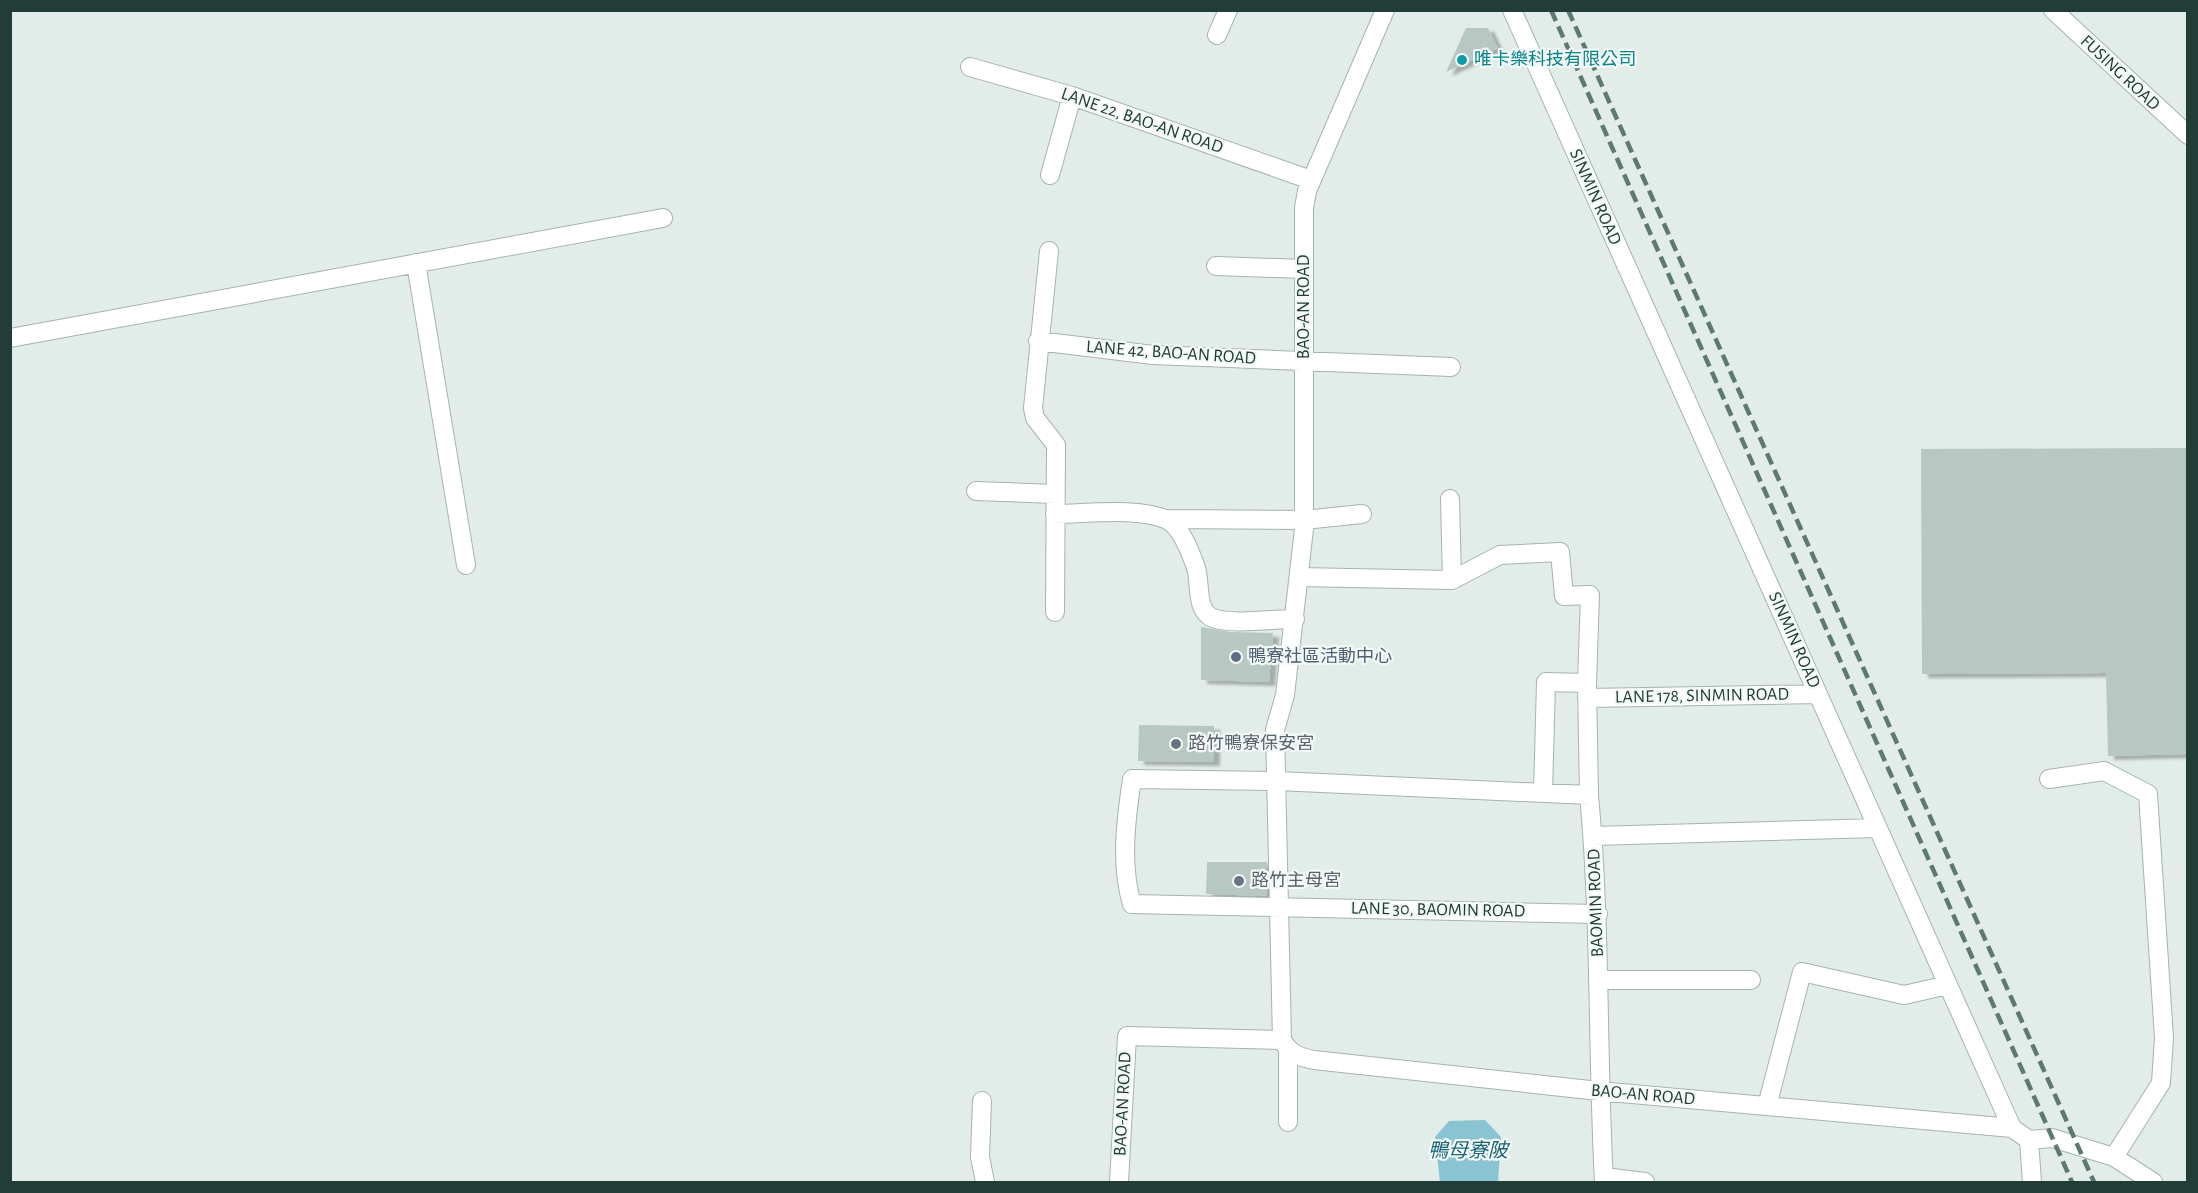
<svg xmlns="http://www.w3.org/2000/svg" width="2198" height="1193" viewBox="0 0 2198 1193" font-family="'Alegreya Sans','Noto Sans TC',sans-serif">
	<defs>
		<filter id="shadow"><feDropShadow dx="6" dy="4" stdDeviation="1.5" flood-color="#0004"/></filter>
	</defs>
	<rect width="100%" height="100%" fill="#e2ece8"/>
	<path fill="#8ac3d1" d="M 1485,1120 L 1501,1137 L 1498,1182 L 1440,1182 L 1435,1137 L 1449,1121 Z"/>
	<path fill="#b7c7c1" filter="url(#shadow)" d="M 1466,28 L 1488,28 L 1498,48 L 1446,72 Z
		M 2187,448 L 2187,754 L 2108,756 L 2106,673 L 1922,674 L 1921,449 Z
		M 1201,627 L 1230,632 L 1273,633 L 1269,682 L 1201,680 Z
		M 1139,725 L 1214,726 L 1214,762 L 1138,761 Z
		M 1207,862 L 1267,862 L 1267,896 L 1206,894 Z"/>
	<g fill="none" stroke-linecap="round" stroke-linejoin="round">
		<g stroke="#a5b4af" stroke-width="20">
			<path id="minor" d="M 1385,10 L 1307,191 L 1304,208 L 1304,529 L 1285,695 L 1275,730 L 1282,1040 C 1290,1054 1299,1057 1314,1060 L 1599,1091 L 2012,1128
				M 1512,10 L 2012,1128 L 2029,1140 L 2052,1138 L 2114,1157 L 2153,1182
				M 2053,10 L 2188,135
				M 1217,35 L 1228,10
				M 970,67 L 1072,96 L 1311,180
				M 1050,175 L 1072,96
				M 1049,251 L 1033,408 L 1035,418 L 1056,445 L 1055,612
				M 416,263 L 466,565
				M 1216,266 L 1304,269
				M 10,338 L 663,218
				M 1038,341 L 1153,355 L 1451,367
				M 976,491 L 1055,494
				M 1450,499 L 1452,580
				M 1055,514 C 1086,514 1137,507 1165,519 C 1180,524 1191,553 1196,568 C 1201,583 1195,611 1213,618 C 1232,625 1273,619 1295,619
				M 1165,519 L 1304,520 L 1362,514
				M 1299,577 L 1452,580 L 1500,555 L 1560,552 L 1564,596 L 1590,595 L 1587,683 L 1589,795
				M 1587,698 L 1818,694
				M 2049,779 L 2104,771 L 2148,794 L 2164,1038 L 2161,1083 L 2114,1157
				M 1543,793 L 1546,682 L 1587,683
				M 1593,836 L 1878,828
				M 1598,914 L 1132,904 C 1120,865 1126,819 1132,779 L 1277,781 L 1589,795 C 1601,924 1597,1053 1604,1182
				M 1598,980 L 1751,980
				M 982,1101 L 980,1157 L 985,1182
				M 1767,1106 L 1802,972 L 1904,995 L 1948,985
				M 1288,1122 L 1288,1050
				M 2029,1140 L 2032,1182
				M 1604,1177 L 1645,1182
				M 1119,1182 L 1127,1036 L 1282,1040"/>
		</g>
		<use href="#minor" stroke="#fff" stroke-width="18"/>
		<path stroke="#5c7972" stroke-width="4.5" stroke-dasharray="12 6" stroke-linecap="butt" d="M 1551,10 L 2072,1182
			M 1568,10 L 2094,1182"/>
	</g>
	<circle fill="#0f9aa8" stroke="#f2f9f6" stroke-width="2" cx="1462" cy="60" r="6"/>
	<circle fill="#5c6f8a" stroke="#f2f9f6" stroke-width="2" cx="1236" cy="657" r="6"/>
	<g fill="#6b7280" stroke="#f2f9f6" stroke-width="2">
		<circle cx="1176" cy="744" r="6"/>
		<circle cx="1239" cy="881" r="6"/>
	</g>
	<g text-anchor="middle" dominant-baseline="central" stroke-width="4.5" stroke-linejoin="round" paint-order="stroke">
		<g font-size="18" fill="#0d838f" stroke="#f2f9f6" text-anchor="start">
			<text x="1474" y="60">唯卡樂科技有限公司</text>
		</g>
		<g font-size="18" fill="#223d37" stroke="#f2f9f6">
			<text transform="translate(2120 73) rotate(43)">FUSING ROAD</text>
			<text transform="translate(1142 121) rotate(19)">LANE 22, BAO-AN ROAD</text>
			<text transform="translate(1595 197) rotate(66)">SINMIN ROAD</text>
			<text transform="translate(1304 307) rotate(-90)">BAO-AN ROAD</text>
			<text transform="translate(1171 353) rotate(4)">LANE 42, BAO-AN ROAD</text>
			<text transform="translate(1794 640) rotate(66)">SINMIN ROAD</text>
			<text transform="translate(1702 696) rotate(-1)">LANE 178, SINMIN ROAD</text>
			<text transform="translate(1596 903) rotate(-92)">BAOMIN ROAD</text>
			<text transform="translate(1438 910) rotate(1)">LANE 30, BAOMIN ROAD</text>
			<text transform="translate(1643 1095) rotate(5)">BAO-AN ROAD</text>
			<text transform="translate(1123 1104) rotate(-87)">BAO-AN ROAD</text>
		</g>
		<g font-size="18" fill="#4e5e75" stroke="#f2f9f6" text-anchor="start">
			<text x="1248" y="657">鴨寮社區活動中心</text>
		</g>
		<g font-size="18" fill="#5b616d" stroke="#f2f9f6" text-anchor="start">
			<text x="1188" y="744">路竹鴨寮保安宮</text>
			<text x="1251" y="881">路竹主母宮</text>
		</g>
		<g font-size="20" font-style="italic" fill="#1c6579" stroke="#f2f9f6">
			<text x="1468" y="1151">鴨母寮陂</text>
		</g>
	</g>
	<rect width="2198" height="1193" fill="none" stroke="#223d37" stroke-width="24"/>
</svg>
